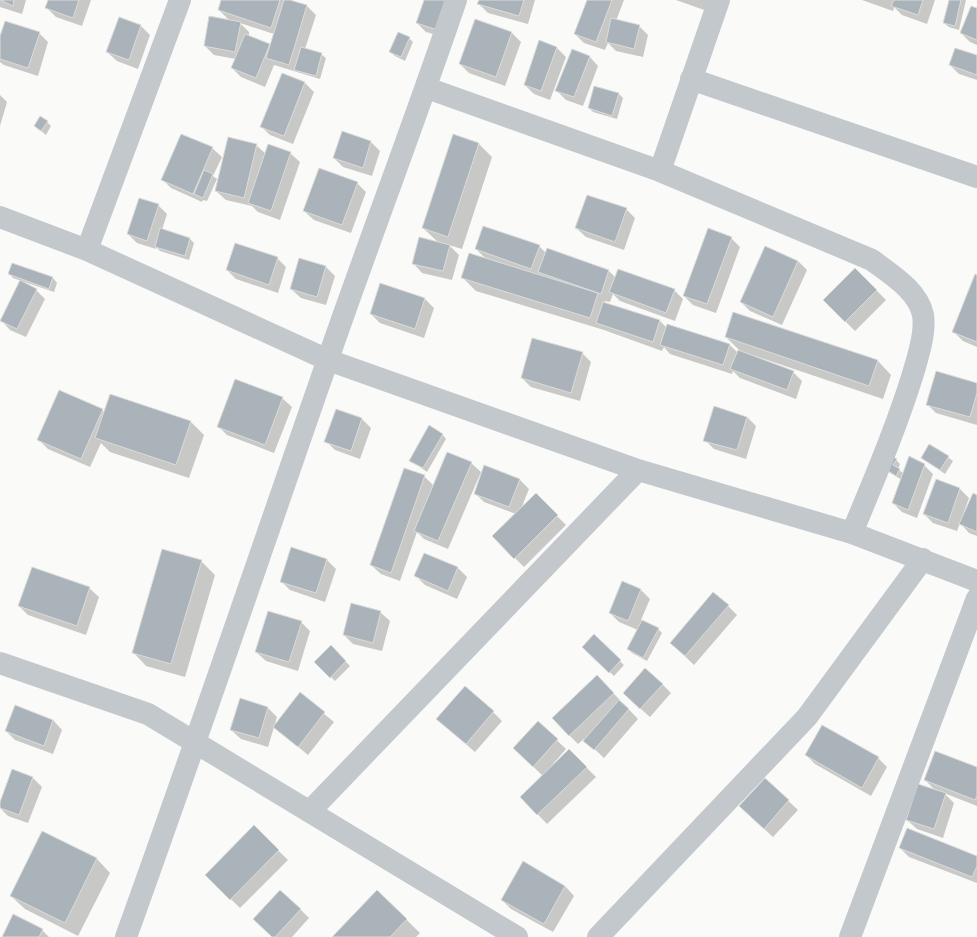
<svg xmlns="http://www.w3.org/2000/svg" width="977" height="937" viewBox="0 0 977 937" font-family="'Work Sans',sans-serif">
	<rect width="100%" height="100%" fill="#fafaf8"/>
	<path fill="#0003" fill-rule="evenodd" d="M 0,0 L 26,0 L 22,14 L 0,7 Z
		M 49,0 L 91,0 L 82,26 L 56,17 L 47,8 Z
		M 222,0 L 288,0 L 307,6 L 316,15 L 305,49 L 321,54 L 326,58 L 320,79 L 274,65 L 265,87 L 241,77 L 232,68 L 236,59 L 214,55 L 205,46 L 230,21 L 219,10 ZM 240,23 L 274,34 L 271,45 L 249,36 L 249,32 Z
		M 425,0 L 447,38 L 426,32 L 417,23 Z
		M 480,0 L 535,0 L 528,24 L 488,13 L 479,4 Z
		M 588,0 L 624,0 L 616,21 L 639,26 L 648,35 L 643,57 L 616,51 L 608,43 L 605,50 L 584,43 L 575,34 Z
		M 676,0 L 710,0 L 707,11 Z
		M 862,0 L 935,0 L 927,24 L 902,15 L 894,7 L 893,11 Z
		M 950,0 L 966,0 L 959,30 L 949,27 L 944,23 Z
		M 977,9 L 977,45 L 970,42 L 961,33 Z
		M 119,19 L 141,26 L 150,35 L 138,69 L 117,61 L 107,52 Z
		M 476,20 L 512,33 L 521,42 L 505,86 L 469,73 L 460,64 Z
		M 39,33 L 48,42 L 38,76 L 4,65 L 0,62 L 0,39 Z
		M 409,38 L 413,42 L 405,61 L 395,56 L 390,52 Z
		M 557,48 L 566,57 L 550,100 L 534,94 L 525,85 Z
		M 589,56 L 598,66 L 583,106 L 566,100 L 557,91 Z
		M 977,56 L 977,80 L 959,74 L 950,65 Z
		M 282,74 L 305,83 L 314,92 L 293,144 L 270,135 L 261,126 Z
		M 619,94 L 623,98 L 617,119 L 593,112 L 589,108 Z
		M 0,95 L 7,102 L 0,126 Z
		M 47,122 L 51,126 L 46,135 L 35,126 Z
		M 342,133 L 371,142 L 380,151 L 372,176 L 343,167 L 334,158 Z
		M 479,144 L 492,157 L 462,249 L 449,245 L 459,255 L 452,280 L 422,273 L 413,263 L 439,243 L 423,228 Z
		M 256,145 L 266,154 L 290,153 L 300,162 L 280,220 L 258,212 L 252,206 L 226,200 L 216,191 Z
		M 212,148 L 222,157 L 213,176 L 217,179 L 207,201 L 203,200 L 202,202 L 171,188 L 162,179 Z
		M 357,183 L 366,192 L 351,233 L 314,220 L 304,211 Z
		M 158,205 L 167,214 L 162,230 L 190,239 L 194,243 L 189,260 L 160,251 L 156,247 L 156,249 L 137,243 L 128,234 Z
		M 626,209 L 635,218 L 624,250 L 586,237 L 576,228 Z
		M 731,238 L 740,247 L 716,313 L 693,305 L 684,296 Z
		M 539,246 L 546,253 L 548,249 L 609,271 L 616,278 L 674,290 L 683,299 L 675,321 L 620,301 L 613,294 L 610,302 L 604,301 L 608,305 L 660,321 L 667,328 L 668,325 L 730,345 L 738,353 L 739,350 L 726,337 L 734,313 L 878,361 L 891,375 L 883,399 L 755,356 L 754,357 L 793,372 L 802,381 L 796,399 L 740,378 L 733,371 L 732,374 L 670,354 L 664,347 L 662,351 L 604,330 L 476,291 L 462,277 L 486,259 L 476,249 Z
		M 277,258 L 286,267 L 278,293 L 236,279 L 227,270 Z
		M 300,259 L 326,267 L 335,276 L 326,305 L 301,298 L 291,289 Z
		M 798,261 L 807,270 L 782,325 L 750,311 L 741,302 Z
		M 13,264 L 53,278 L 57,283 L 54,292 L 13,278 L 9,273 Z
		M 855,269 L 886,300 L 855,331 L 824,300 Z
		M 977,276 L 977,347 L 963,341 L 954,332 Z
		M 21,281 L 36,290 L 45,299 L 26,337 L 10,330 L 1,320 Z
		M 381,284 L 425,299 L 434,308 L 424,338 L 380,323 L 371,314 Z
		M 582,353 L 591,362 L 580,401 L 531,387 L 522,378 Z
		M 977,384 L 977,425 L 936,413 L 927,404 Z
		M 282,398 L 292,407 L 274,453 L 227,435 L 218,426 Z
		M 714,408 L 747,417 L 756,426 L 746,459 L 714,449 L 705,440 Z
		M 102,410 L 105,413 L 190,421 L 204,435 L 189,478 L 110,452 L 101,443 L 90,467 L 48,449 L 39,440 Z
		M 336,410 L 362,419 L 371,428 L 360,459 L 335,450 L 326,441 Z
		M 442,434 L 446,439 L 427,472 L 410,460 Z
		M 930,445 L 953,461 L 945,474 L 922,458 Z
		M 896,460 L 900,464 L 898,469 L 904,474 L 924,465 L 933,474 L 917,518 L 902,512 L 893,503 L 902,480 L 887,471 Z
		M 471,463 L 481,472 L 448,549 L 424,539 L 417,532 L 400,581 L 381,574 L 371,565 L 424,476 L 434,486 Z
		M 520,480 L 529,489 L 521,509 L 536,495 L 566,525 L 524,567 L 493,536 L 516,514 L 484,502 L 475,493 Z
		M 937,480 L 960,489 L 969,498 L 964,512 L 965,513 L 977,496 L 977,536 L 969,533 L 960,523 L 957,531 L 933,523 L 924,514 Z
		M 291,548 L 327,560 L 336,569 L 325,602 L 290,590 L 281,581 Z
		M 425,554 L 458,568 L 467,577 L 457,599 L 425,585 L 416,576 Z
		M 201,561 L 215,575 L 185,677 L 146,666 L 133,652 Z
		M 622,582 L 641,590 L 650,599 L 641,620 L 658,629 L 662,633 L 647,661 L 632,653 L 628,649 L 638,630 L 619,622 L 610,613 Z
		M 89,588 L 99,597 L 86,635 L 28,615 L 19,606 Z
		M 728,606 L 737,615 L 694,665 L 671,643 Z
		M 380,612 L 390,621 L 382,651 L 353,644 L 344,635 Z
		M 301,622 L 310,631 L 298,671 L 266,661 L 256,652 Z
		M 594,636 L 624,665 L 614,676 L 583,647 Z
		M 331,647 L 350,666 L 335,681 L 316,662 Z
		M 597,676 L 638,719 L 604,758 L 584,739 L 578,744 L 569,735 Z
		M 662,684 L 671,693 L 650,717 L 633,702 Z
		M 300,694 L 334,722 L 308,755 L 274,727 Z
		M 241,699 L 268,708 L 277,717 L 268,747 L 241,739 L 231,730 Z
		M 15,707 L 53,720 L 62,730 L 53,754 L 15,740 L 6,731 Z
		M 493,712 L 502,721 L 475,752 L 447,728 Z
		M 538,722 L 566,749 L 553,764 L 554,765 L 569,750 L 596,777 L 547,824 L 521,797 L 543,776 L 523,757 Z
		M 806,755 L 878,758 L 887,767 L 871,796 L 815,764 Z
		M 977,768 L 977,806 L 944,793 L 954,803 L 943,838 L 917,829 L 907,820 L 936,791 L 925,780 Z
		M 13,770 L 33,778 L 42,787 L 28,823 L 8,816 L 0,808 Z
		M 765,779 L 798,810 L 773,837 L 749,815 Z
		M 254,827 L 288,860 L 240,908 L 206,875 Z
		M 43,832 L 97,859 L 110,873 L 78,936 L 25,909 L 11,896 Z
		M 900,848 L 977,857 L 977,883 L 909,857 Z
		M 565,886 L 574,896 L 553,932 L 511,909 L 502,900 Z
		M 377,891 L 420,933 L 416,937 L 333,937 Z
		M 300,909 L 309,918 L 292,937 L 273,937 Z
		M 42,930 L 49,937 L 3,937 Z"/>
	<path fill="#aab3b9" stroke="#dcdcda" d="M 0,0 L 14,0 L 13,6 Z
		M 48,0 L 79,0 L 73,18 L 45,8 Z
		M 221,0 L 280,0 L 271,28 L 218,10 Z
		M 284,0 L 290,0 L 307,5 L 289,65 L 266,58 Z
		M 424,0 L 448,0 L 438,30 L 416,23 Z
		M 479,0 L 524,0 L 519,16 L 477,4 Z
		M 587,0 L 612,0 L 596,42 L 574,34 Z
		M 894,0 L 923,0 L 918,15 L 891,6 Z
		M 949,0 L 961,0 L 955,26 L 943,23 Z
		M 971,6 L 977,8 L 977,40 L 960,33 Z
		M 209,16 L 241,22 L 235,52 L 204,46 Z
		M 119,17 L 141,25 L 129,60 L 106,52 Z
		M 611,18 L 640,25 L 634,49 L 606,42 Z
		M 475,19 L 512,32 L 496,77 L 459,64 Z
		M 5,21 L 40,32 L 28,68 L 0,59 L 0,36 Z
		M 398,32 L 410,37 L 401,57 L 389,52 Z
		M 245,34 L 270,44 L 256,78 L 231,68 Z
		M 539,40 L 557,47 L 541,91 L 524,85 Z
		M 301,47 L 322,53 L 316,76 L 294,70 Z
		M 955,48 L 977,55 L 977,75 L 949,65 Z
		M 572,49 L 590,56 L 574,97 L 555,91 Z
		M 282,73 L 305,82 L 284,136 L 260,127 Z
		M 594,86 L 619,93 L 612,116 L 588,108 Z
		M 40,116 L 48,121 L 41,131 L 34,126 Z
		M 342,131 L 371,141 L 363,168 L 333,158 Z
		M 181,134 L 213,147 L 193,194 L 161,180 Z
		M 453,134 L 479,143 L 448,237 L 422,228 Z
		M 228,137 L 257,144 L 244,198 L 215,191 Z
		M 268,144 L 291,152 L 271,211 L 248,203 Z
		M 319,168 L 358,182 L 342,225 L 303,211 Z
		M 204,170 L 213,174 L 203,198 L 194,194 Z
		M 587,195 L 627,208 L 615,242 L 575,228 Z
		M 139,198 L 159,204 L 147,241 L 127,234 Z
		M 483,226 L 540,245 L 531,269 L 475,249 Z
		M 160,228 L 190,238 L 185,256 L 155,247 Z
		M 708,228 L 732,237 L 707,304 L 683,296 Z
		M 419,237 L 450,245 L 443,271 L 412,264 Z
		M 235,243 L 278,257 L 269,285 L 226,270 Z
		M 765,246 L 798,261 L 773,317 L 740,302 Z
		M 547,248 L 609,270 L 601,294 L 538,272 Z
		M 469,253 L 598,293 L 590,318 L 461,278 Z
		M 299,258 L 326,266 L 317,297 L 290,289 Z
		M 12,263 L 53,277 L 49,289 L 8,274 Z
		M 855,268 L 877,290 L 845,322 L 823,300 Z
		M 618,269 L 675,289 L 666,313 L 609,292 Z
		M 975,274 L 977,275 L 977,342 L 952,332 Z
		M 20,280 L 37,289 L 17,329 L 0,321 Z
		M 380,283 L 425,298 L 415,329 L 370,314 Z
		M 603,302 L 660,320 L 653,342 L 596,323 Z
		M 733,312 L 878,360 L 869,386 L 725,337 Z
		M 667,324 L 730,344 L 723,365 L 660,345 Z
		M 532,338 L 583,352 L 571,393 L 521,378 Z
		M 738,350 L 794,371 L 787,390 L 730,369 Z
		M 936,371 L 977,383 L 977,393 L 970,417 L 926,405 Z
		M 235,379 L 283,397 L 265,445 L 217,427 Z
		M 59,390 L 103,409 L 81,459 L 37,440 Z
		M 110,394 L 191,421 L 176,465 L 95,438 Z
		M 714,406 L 747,417 L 737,450 L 703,441 Z
		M 336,409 L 362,418 L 351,451 L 324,442 Z
		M 429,425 L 443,434 L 423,468 L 409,461 Z
		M 929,444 L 949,456 L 940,470 L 921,458 Z
		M 447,452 L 472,462 L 438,541 L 414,531 Z
		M 889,455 L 897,459 L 893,465 L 900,469 L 896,476 L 882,467 Z
		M 909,456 L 925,464 L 908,510 L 892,503 Z
		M 484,465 L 520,479 L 509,507 L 474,494 Z
		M 404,468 L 425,475 L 391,573 L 370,565 Z
		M 936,479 L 960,488 L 948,523 L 923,514 Z
		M 536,493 L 558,515 L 514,559 L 492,536 Z
		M 973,493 L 977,495 L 977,532 L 959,524 Z
		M 291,547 L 327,559 L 316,593 L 280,582 Z
		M 162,549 L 202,560 L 171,664 L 132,653 Z
		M 424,553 L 458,567 L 448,591 L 414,576 Z
		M 32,567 L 90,587 L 77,626 L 18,606 Z
		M 622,581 L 641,589 L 628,621 L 609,613 Z
		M 713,592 L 729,605 L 685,656 L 670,643 Z
		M 351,603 L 381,611 L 373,643 L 343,635 Z
		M 268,611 L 302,621 L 289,662 L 255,652 Z
		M 642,620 L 659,628 L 643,658 L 627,649 Z
		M 594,634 L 621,660 L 609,673 L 582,647 Z
		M 331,645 L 346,661 L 330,678 L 314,662 Z
		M 645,668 L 663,684 L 640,709 L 623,693 Z
		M 597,675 L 614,693 L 569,736 L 552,718 Z
		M 465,686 L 494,711 L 466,744 L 436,719 Z
		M 300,692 L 325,712 L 298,747 L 273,727 Z
		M 240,698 L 268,707 L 259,738 L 230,730 Z
		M 619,700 L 629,709 L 594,750 L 583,741 Z
		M 15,705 L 53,720 L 44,746 L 5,731 Z
		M 538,721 L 558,739 L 533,767 L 513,748 Z
		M 822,725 L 879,757 L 862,788 L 805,755 Z
		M 569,749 L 587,767 L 537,815 L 520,797 Z
		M 935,751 L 977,767 L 977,796 L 975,800 L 924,780 Z
		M 12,769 L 33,777 L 19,815 L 0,808 L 0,802 Z
		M 765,778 L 789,800 L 764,829 L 739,806 Z
		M 918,784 L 946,793 L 934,829 L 906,820 Z
		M 254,825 L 279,850 L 230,900 L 205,875 Z
		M 907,828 L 977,856 L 977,866 L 972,877 L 899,848 Z
		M 42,831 L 97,858 L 65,923 L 10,896 Z
		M 523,861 L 565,886 L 544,924 L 501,900 Z
		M 280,890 L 301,909 L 275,937 L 272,937 L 253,919 Z
		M 377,890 L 407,919 L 390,937 L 332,937 Z
		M 13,914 L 43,929 L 39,937 L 2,937 Z"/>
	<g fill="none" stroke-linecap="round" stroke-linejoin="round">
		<path stroke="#c3c8cc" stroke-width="22" d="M 691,79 L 977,177
			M 427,88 L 660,171 L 872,260 C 890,274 918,290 923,315 C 926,333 917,360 912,377 C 895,431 873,482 852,533
			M 660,171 L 719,0
			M 0,217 L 87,250 L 328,360 L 638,470 L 852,533 L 977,581
			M 87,250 L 180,0
			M 0,663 L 148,714 L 517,937
			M 310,811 L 638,470
			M 126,937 C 195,746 260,554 327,362 C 369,241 415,121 456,0
			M 598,937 L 807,717 L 923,559
			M 850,937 L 977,598"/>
	</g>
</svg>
